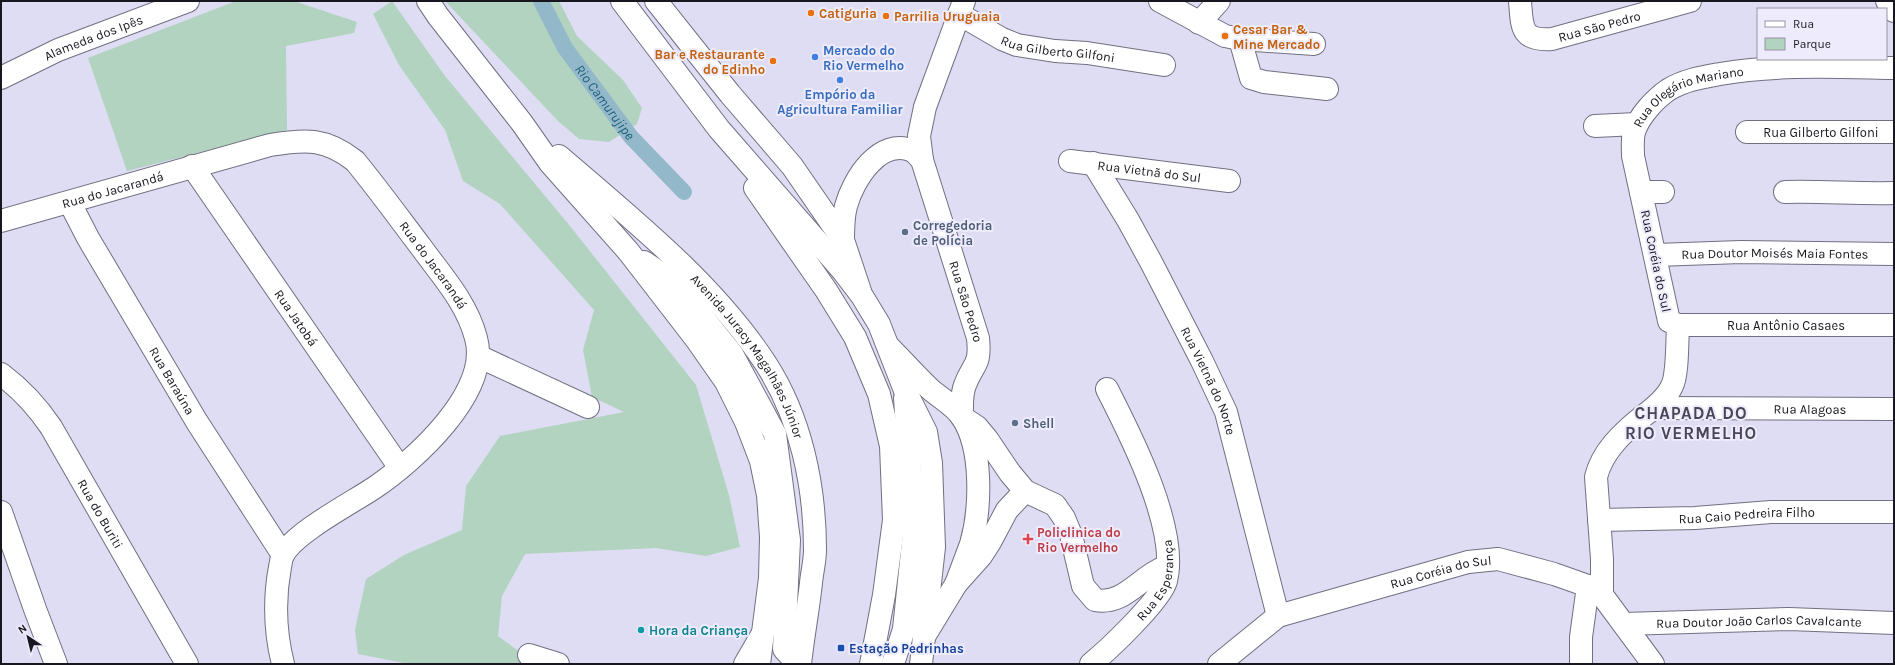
<svg xmlns="http://www.w3.org/2000/svg" width="1895" height="665" viewBox="0 0 1895 665" font-family="Karla,sans-serif">
	<rect width="100%" height="100%" fill="#dfddf3"/>
	<path fill="#b1d3c0" d="M 236,1 L 294,1 L 357,22 L 354,33 L 286,46 L 287,130 L 127,171 L 88,58 Z
		M 392,1 L 445,76 L 570,226 L 696,385 L 729,495 L 740,547 L 706,556 L 656,548 L 525,554 L 502,596 L 498,636 L 528,658 L 545,664 L 409,664 L 358,654 L 355,630 L 366,579 L 404,555 L 462,530 L 466,486 L 500,436 L 624,412 L 592,397 L 583,350 L 594,310 L 500,204 L 463,181 L 445,130 L 399,65 L 373,14 Z
		M 445,1 L 559,1 L 577,36 L 623,80 L 642,108 L 637,124 L 609,142 L 579,139 L 558,121 Z"/>
	<g fill="none" stroke-linecap="round" stroke-linejoin="round">
		<path stroke="#93b8ca" stroke-width="16" id="s1" d="M 541,1 L 565,48 L 631,137 L 684,192"/>
		<g stroke="#716f82" stroke-width="24">
			<g id="minor">
				<path d="M 656,1 L 730,94 L 792,166 L 843,240 L 860,291"/>
				<path id="s2" d="M 964,1 L 925,107 L 919,136 L 922,160 L 978,338 C 981,367 973,363 965,385 C 961,395 962,406 962,417 L 977,427 L 987,439 L 1010,473 L 1025,491 L 1055,505 L 1064,518 L 1071,535 L 1083,586 L 1095,600 C 1125,606 1140,575 1168,566"/>
				<path d="M 1160,1 L 1225,36 L 1240,39 L 1314,44"/>
				<path id="s3" d="M 1520,1 C 1522,28 1521,41 1552,39 L 1690,1"/>
				<path d="M 1887,1 L 1894,11"/>
				<path id="s4" d="M 959,14 L 1002,39 L 1017,45 L 1055,51 L 1087,53 L 1164,65"/>
				<path d="M 1199,23 L 1219,1"/>
				<path d="M 1240,39 L 1251,78 L 1264,82 L 1327,89"/>
				<path id="s5" d="M 1,78 L 58,50 L 188,1"/>
				<path d="M 1595,126 L 1637,124"/>
				<path id="s6" d="M 1747,132 L 1894,132"/>
				<path id="s7" d="M 1070,161 L 1229,181"/>
				<path id="s8" d="M 1093,163 L 1128,220 L 1151,262 L 1202,361 L 1226,412 L 1278,616"/>
				<path id="s9" d="M 192,166 L 400,468"/>
				<path d="M 1641,192 L 1663,192"/>
				<path d="M 1785,192 C 1822,191 1858,194 1894,193"/>
				<path id="s10" d="M 70,203 L 88,238 L 197,422 L 283,555"/>
				<path id="s11" d="M 1,221 L 270,145 C 306,139 326,138 355,161 C 378,189 399,218 421,247 C 442,276 467,303 476,338 C 491,392 414,461 374,488 C 353,502 294,533 283,555 C 281,558 281,563 280,567 C 274,599 275,632 283,664"/>
				<path d="M 843,240 C 843,228 843,217 846,206 C 853,180 880,136 913,151 C 916,153 919,157 922,160"/>
				<path id="s12" d="M 1656,255 L 1741,252 L 1894,254"/>
				<path id="s13" d="M 1678,325 L 1894,325"/>
				<path d="M 890,348 C 903,361 916,376 930,389 C 940,398 954,405 962,417 C 983,448 981,509 971,544 C 966,557 961,571 956,584"/>
				<path d="M 478,356 L 588,407"/>
				<path id="s14" d="M 1,374 C 21,389 37,406 51,427 L 187,664"/>
				<path id="s15" d="M 1654,408 L 1894,409"/>
				<path d="M 1,512 L 35,609 L 56,664"/>
				<path id="s16" d="M 1599,520 L 1695,518 L 1771,512 L 1894,512"/>
				<path id="s17" d="M 1602,595 L 1602,559 L 1596,477 C 1602,452 1622,433 1642,417 C 1653,409 1666,399 1672,386 C 1678,374 1677,340 1678,325 L 1669,321 L 1633,156 C 1633,148 1632,140 1634,132 C 1639,116 1655,99 1668,90 C 1684,80 1703,77 1720,74 C 1778,64 1836,67 1894,68"/>
				<path id="s18" d="M 1624,624 L 1789,619 L 1894,623"/>
				<path d="M 925,635 L 956,584 L 981,556 L 990,542 L 1007,510 L 1025,491"/>
				<path d="M 529,655 L 558,664"/>
				<path d="M 745,664 L 763,633"/>
				<path id="s19" d="M 1091,664 C 1108,650 1160,601 1166,581 C 1179,529 1131,436 1107,389"/>
				<path id="s20" d="M 1219,664 L 1278,616 L 1468,562 L 1498,559 L 1554,574 L 1588,586 L 1602,595 L 1653,664"/>
				<path d="M 1581,664 L 1581,637 L 1588,586"/>
			</g>
		</g>
		<g stroke="#716f82" stroke-width="24">
			<g id="major">
				<path d="M 428,1 L 438,16 L 522,123 L 550,163 L 628,251 L 696,339 L 726,382 L 746,422 L 761,461 L 768,495 L 771,537 L 770,578 L 759,664"/>
				<path d="M 622,1 L 719,129 L 843,271 L 862,296 L 879,324 L 904,388 L 926,432 L 931,463 L 934,547 L 921,664"/>
				<path id="s21" d="M 559,156 C 631,218 714,284 766,364 C 801,418 815,486 815,550 C 815,561 812,572 811,583 C 808,610 803,637 800,664"/>
				<path d="M 755,188 L 826,290 L 855,337 L 879,394 L 891,446 L 894,520 L 884,595 L 871,664"/>
				<path d="M 644,262 L 675,283 L 732,354 L 775,434 L 789,540 L 784,649 L 798,664"/>
				<path d="M 893,664 L 904,629 L 914,533 L 905,398"/>
			</g>
		</g>
		<use href="#minor" stroke="#fff" stroke-width="22"/>
		<use href="#major" stroke="#fff" stroke-width="22"/>
	</g>
	<g fill="#e8710a" stroke="#edebfc" stroke-width="1.5">
		<circle cx="811" cy="13" r="4"/>
		<circle cx="886" cy="16" r="4"/>
		<circle cx="1225" cy="36" r="4"/>
		<circle cx="773" cy="61" r="4"/>
	</g>
	<g fill="#3f7fe0" stroke="#edebfc" stroke-width="1.5">
		<circle cx="815" cy="57" r="4"/>
		<circle cx="840" cy="80" r="4"/>
	</g>
	<g fill="#5c6f8a" stroke="#edebfc" stroke-width="1.5">
		<circle cx="905" cy="232" r="4"/>
		<circle cx="1015" cy="423" r="4"/>
	</g>
	<path fill="#e0444e" stroke="#edebfc" stroke-width="1.5" d="M1026 533h4v4h4v4h-4v4h-4v-4h-4v-4h4z"/>
	<circle fill="#0f9aa8" stroke="#edebfc" stroke-width="1.5" cx="641" cy="630" r="4"/>
	<rect fill="#1a4fb4" stroke="#edebfc" stroke-width="1.5" x="837" y="644" width="8" height="8" rx="2"/>
	<g text-anchor="middle" dominant-baseline="central" stroke-width="4" stroke-linejoin="round" paint-order="stroke">
		<g font-size="13" font-weight="bold" fill="#c56008" stroke="#edebfc" text-anchor="start">
			<text x="819" y="13">Catiguria</text>
			<text x="894" y="16">Parrilia Uruguaia</text>
			<text x="1233" y="29">Cesar Bar &amp;<tspan x="1233" dy="15">Mine Mercado</tspan></text>
			<text x="765" y="54" text-anchor="end">Bar e Restaurante<tspan x="765" dy="15">do Edinho</tspan></text>
		</g>
		<g font-size="13" fill="#18171f" stroke="#edebfc">
			<text stroke="none"><textPath href="#s3" startOffset="109">Rua São Pedro</textPath></text>
			<text stroke="none"><textPath href="#s5" startOffset="101">Alameda dos Ipês</textPath></text>
			<text stroke="none"><textPath href="#s4" startOffset="107">Rua Gilberto Gilfoni</textPath></text>
			<text stroke="none"><textPath href="#s17" startOffset="573">Rua Olegário Mariano</textPath></text>
			<text stroke="none"><textPath href="#s6" startOffset="74">Rua Gilberto Gilfoni</textPath></text>
			<text stroke="none"><textPath href="#s7" startOffset="80">Rua Vietnã do Sul</textPath></text>
			<text stroke="none"><textPath href="#s11" startOffset="116">Rua do Jacarandá</textPath></text>
			<text stroke="none"><textPath href="#s12" startOffset="119">Rua Doutor Moisés Maia Fontes</textPath></text>
			<text transform="translate(1656 261) rotate(78)">Rua Coréia do Sul</text>
			<text stroke="none"><textPath href="#s11" startOffset="500">Rua do Jacarandá</textPath></text>
			<text stroke="none"><textPath href="#s2" startOffset="315">Rua São Pedro</textPath></text>
			<text stroke="none"><textPath href="#s9" startOffset="184">Rua Jatobá</textPath></text>
			<text stroke="none"><textPath href="#s13" startOffset="108">Rua Antônio Casaes</textPath></text>
			<text stroke="none"><textPath href="#s21" startOffset="278">Avenida Juracy Magalhães Júnior</textPath></text>
			<text stroke="none"><textPath href="#s10" startOffset="205">Rua Baraúna</textPath></text>
			<text stroke="none"><textPath href="#s8" startOffset="247">Rua Vietnã do Norte</textPath></text>
			<text stroke="none"><textPath href="#s15" startOffset="156">Rua Alagoas</textPath></text>
			<text stroke="none"><textPath href="#s14" startOffset="173">Rua do Buriti</textPath></text>
			<text stroke="none"><textPath href="#s16" startOffset="148">Rua Caio Pedreira Filho</textPath></text>
			<text stroke="none"><textPath href="#s20" startOffset="245">Rua Coréia do Sul</textPath></text>
			<text stroke="none"><textPath href="#s19" startOffset="110">Rua Esperança</textPath></text>
			<text stroke="none"><textPath href="#s18" startOffset="135">Rua Doutor João Carlos Cavalcante</textPath></text>
		</g>
		<g font-size="13" font-weight="bold" fill="#366cbe" stroke="#edebfc" text-anchor="start">
			<text x="823" y="50">Mercado do<tspan x="823" dy="15">Rio Vermelho</tspan></text>
			<text x="840" y="94" text-anchor="middle">Empório da<tspan x="840" dy="15">Agricultura Familiar</tspan></text>
		</g>
		<g font-size="13" font-weight="bold" fill="#4e5e75" stroke="#edebfc" text-anchor="start">
			<text x="913" y="225">Corregedoria<tspan x="913" dy="15">de Polícia</tspan></text>
			<text x="1023" y="423">Shell</text>
		</g>
		<g font-size="13" font-weight="bold" fill="#be3a42" stroke="#edebfc" text-anchor="start">
			<text x="1037" y="532">Policlinica do<tspan x="1037" dy="15">Rio Vermelho</tspan></text>
		</g>
		<g font-size="13" font-weight="bold" fill="#0d838f" stroke="#edebfc" text-anchor="start">
			<text x="649" y="630">Hora da Criança</text>
		</g>
		<g font-size="13" font-weight="bold" fill="#164399" stroke="#edebfc" text-anchor="start">
			<text x="849" y="648">Estação Pedrinhas</text>
		</g>
		<g font-size="14" font-style="italic" fill="#1f607b" stroke="#edebfc">
			<text stroke="none"><textPath href="#s1" startOffset="120">Rio Camurujipe</textPath></text>
		</g>
		<g font-size="17" font-weight="bold" letter-spacing="1" fill="#484657" stroke="#edebfc">
			<text x="1691" y="413">CHAPADA DO<tspan x="1691" dy="20">RIO VERMELHO</tspan></text>
		</g>
	</g>
	<rect width="1895" height="665" fill="none" stroke="#18171f" stroke-width="4"/>
	<rect x="1757" y="8" width="130" height="52" fill="#edebfc" stroke="#9896a4"/>
	<rect x="1765" y="21" width="20" height="6" fill="#ffffff" stroke="#9896a4"/>
	<text x="1793" y="28" font-size="12" fill="#18171f">Rua</text>
	<rect x="1765" y="38" width="20" height="12" fill="#b1d3c0" stroke="#9896a4"/>
	<text x="1793" y="48" font-size="12" fill="#18171f">Parque</text>
	<g transform="translate(28 637) rotate(325)" stroke="#edebfc" stroke-width="3" paint-order="stroke">
	<path d="M0-3L7 15L0 10L-7 15Z" fill="#18171f"/>
	<text y="-6" font-size="11" font-weight="bold" text-anchor="middle" fill="#18171f">N</text>
	</g>
</svg>
